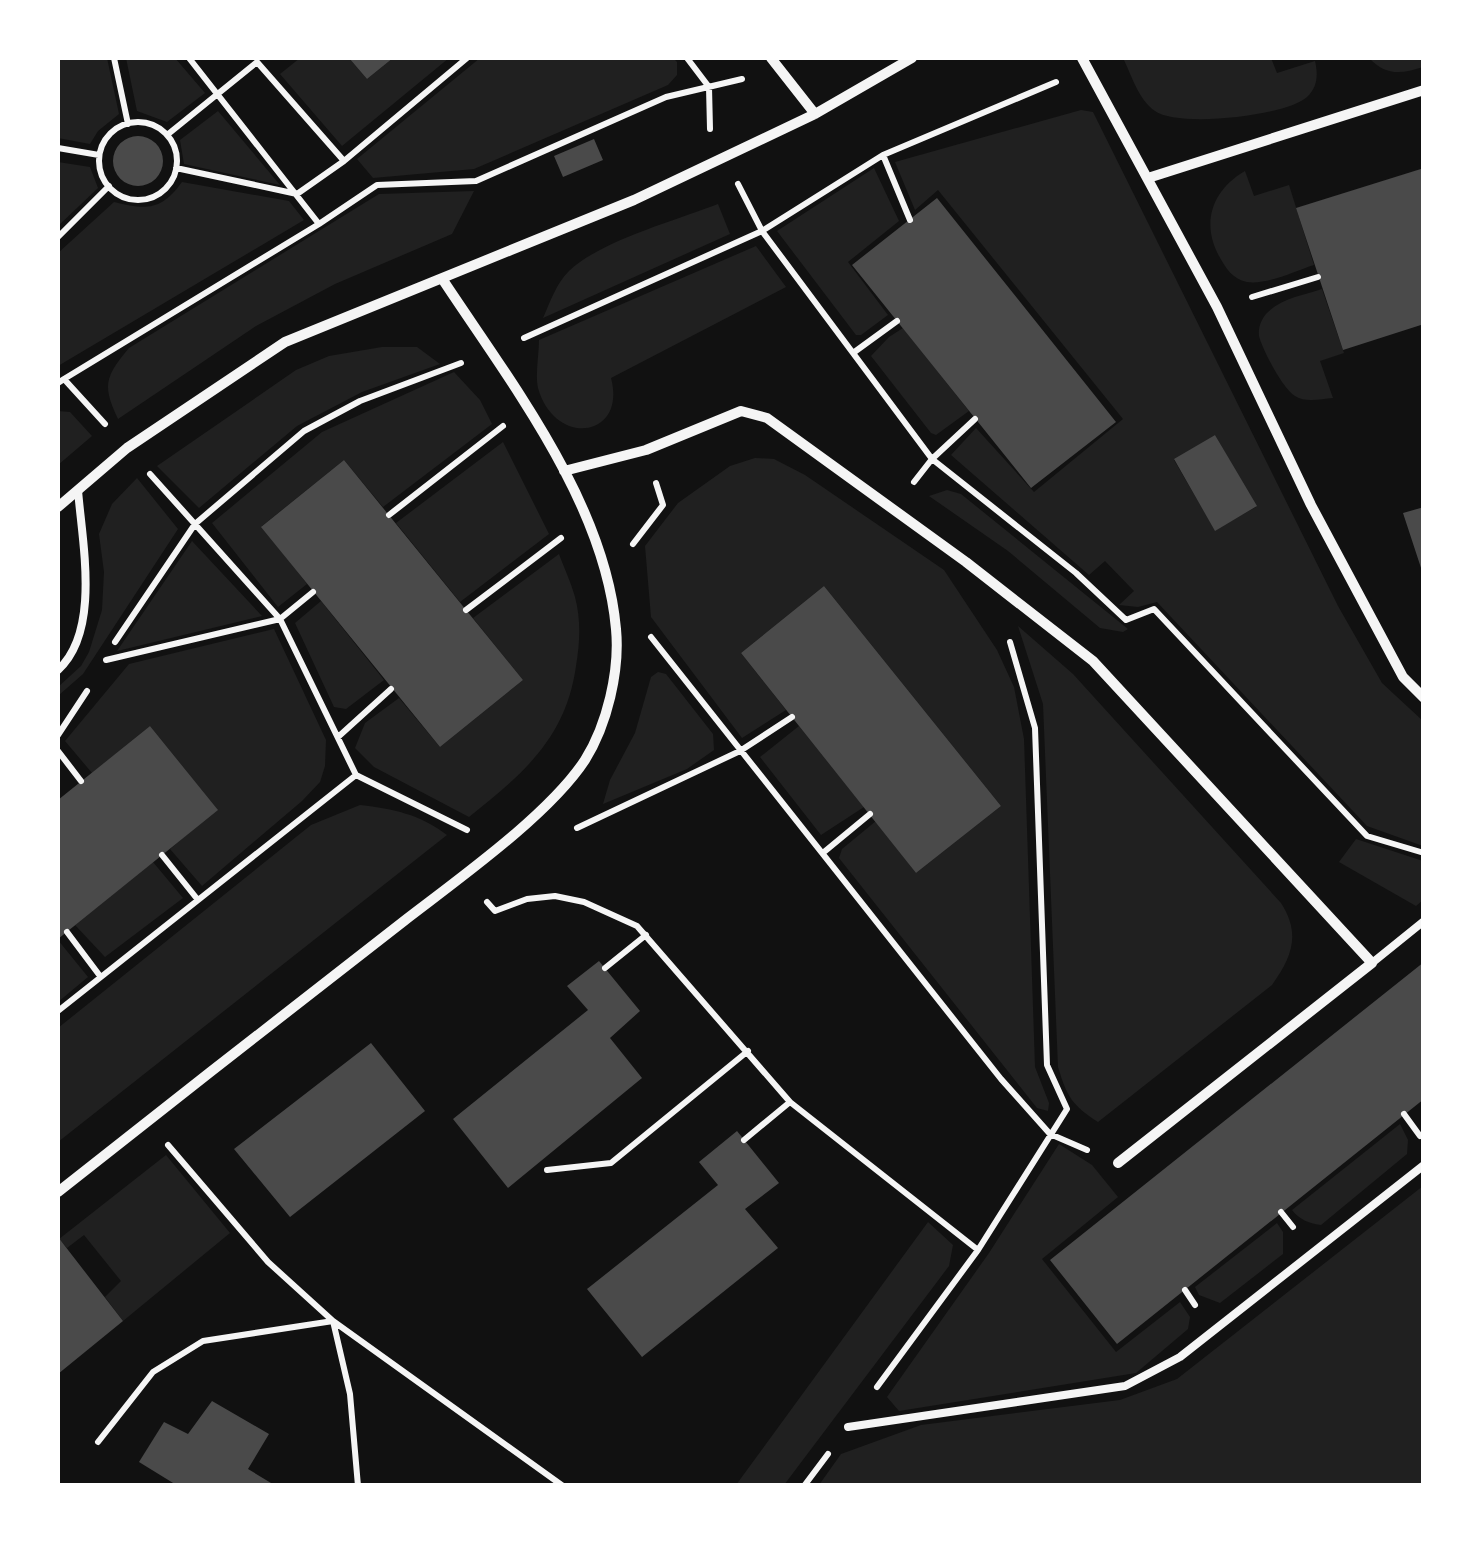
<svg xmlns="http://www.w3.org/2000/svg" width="1481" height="1543" viewBox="0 0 1481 1543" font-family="'Noto Sans',sans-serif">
	<rect width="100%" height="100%" fill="#111"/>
	<path fill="#202020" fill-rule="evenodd" d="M 58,58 L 107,58 L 119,114 L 98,131 L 90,144 L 58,138 Z
		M 126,58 L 175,58 L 205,93 L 167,122 L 137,111 Z
		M 300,58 L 349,58 L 367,79 L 393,58 L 449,58 L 342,146 L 280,74 Z
		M 480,58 L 673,58 L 677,62 L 677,75 L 668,85 L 474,169 L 373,178 L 357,159 Z
		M 1123,58 L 1271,58 L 1277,73 L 1315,61 C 1318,74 1318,87 1307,97 C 1287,116 1178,128 1155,111 C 1138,99 1132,76 1123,58 Z
		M 1369,58 L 1423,58 L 1423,67 C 1401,74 1386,76 1369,58 Z
		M 1081,110 L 1093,112 L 1338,606 L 1382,683 L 1423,721 L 1423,846 L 1367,826 L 1157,602 L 1138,607 L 1119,605 L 1134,591 L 1105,561 L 1089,575 L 951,455 L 976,428 L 1034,492 L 1123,419 L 938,190 L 915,210 L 895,162 ZM 1215,435 L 1256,507 L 1215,530 L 1174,460 Z
		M 218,111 L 280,185 L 184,164 L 180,140 Z
		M 58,162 L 90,167 L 98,188 L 58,226 Z
		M 874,168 L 899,221 L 848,262 L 888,315 L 861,335 L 856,335 L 777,231 Z
		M 1245,171 L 1254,196 L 1289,185 L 1314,265 C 1295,271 1267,285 1247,282 C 1232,279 1226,268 1219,256 C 1201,223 1212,190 1245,171 Z
		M 182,182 L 289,201 L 304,220 L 58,366 L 58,253 L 114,202 C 146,210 161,211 182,182 Z
		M 474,191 L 452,234 L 335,284 L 256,326 L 118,419 C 102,385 105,377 129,348 L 379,194 Z
		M 718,204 L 730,234 L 543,318 C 550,302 556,284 569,271 C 600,241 677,220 718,204 Z
		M 756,246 L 786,287 L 611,378 C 627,438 555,448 538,388 C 535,374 539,355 539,340 Z
		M 1322,289 L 1344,353 L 1320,361 L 1333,398 C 1320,399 1306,403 1295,396 C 1283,389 1262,349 1259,336 C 1258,328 1261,320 1266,314 C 1279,299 1304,295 1322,289 Z
		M 903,328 L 969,411 L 936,435 L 931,433 L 871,356 L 889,337 Z
		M 382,347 L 417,347 L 440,364 L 362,392 L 297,426 L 199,508 L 157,466 L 296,370 L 329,356 Z
		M 454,372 L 480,400 L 492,424 L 383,507 L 344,460 L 262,526 L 307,584 L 278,607 L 212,523 L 322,432 Z
		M 58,411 L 70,412 L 92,436 L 58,465 Z
		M 503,442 L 549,534 L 460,602 L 396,523 Z
		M 755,458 L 774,459 L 805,475 L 944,570 L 997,650 L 1014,687 L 1024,739 L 1035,1067 L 1049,1103 L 1048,1111 L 1037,1108 L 839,858 L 842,849 L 876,821 L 916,873 L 1001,806 L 824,586 L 741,653 L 786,710 L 742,738 L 651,617 L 645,546 L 678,503 L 730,466 Z
		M 137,478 L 178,529 L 83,674 L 59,695 L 58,687 L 81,666 L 89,652 L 102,610 L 104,572 L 99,534 L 112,504 Z
		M 947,490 L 961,494 L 1128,629 L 1123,632 L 1100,628 L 1008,551 L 929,496 Z
		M 192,541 L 262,616 L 117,651 Z
		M 559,554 C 564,568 571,582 575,597 C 581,620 580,642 576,666 C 566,738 523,774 469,817 L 374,767 L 355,748 L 365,723 L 399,698 L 440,747 L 523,680 L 473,618 Z
		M 321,601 L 384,680 L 346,709 L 334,707 L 295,623 Z
		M 1018,626 L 1073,674 L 1281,903 C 1301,934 1292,957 1272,985 L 1098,1122 C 1072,1105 1067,1097 1058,1067 L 1043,704 Z
		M 274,629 L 326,740 L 325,766 L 320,782 L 302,801 L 202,886 L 170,849 L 217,809 L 150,726 L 92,773 L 65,741 L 129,664 Z
		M 658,672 L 666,674 L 713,734 L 714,750 L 687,769 L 603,804 L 610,780 L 635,733 L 651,677 Z
		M 799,726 L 864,807 L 821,835 L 760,757 Z
		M 360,805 C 394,809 419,814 447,835 L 58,1142 L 58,1028 L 311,825 Z
		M 1356,839 L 1423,861 L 1423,900 L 1416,906 L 1339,862 Z
		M 153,862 L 183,898 L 105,957 L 75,925 Z
		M 58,940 L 88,977 L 58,1002 Z
		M 1400,1124 L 1408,1140 L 1407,1154 L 1321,1225 C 1308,1223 1300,1220 1292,1210 Z
		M 1059,1144 L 1092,1165 L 1118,1197 L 1042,1259 L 1116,1352 L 1180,1302 L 1190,1317 L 1188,1329 L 1136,1373 L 899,1411 L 887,1397 L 989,1253 Z
		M 166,1155 L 230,1233 L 123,1321 L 105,1297 L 121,1281 L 84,1235 L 67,1248 L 59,1239 Z
		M 1423,1186 L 1423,1485 L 819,1485 L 841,1454 L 921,1425 L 1120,1400 L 1177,1379 Z
		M 928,1222 L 953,1245 L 949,1266 L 784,1485 L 736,1485 Z
		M 1277,1223 L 1283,1232 L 1283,1254 L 1220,1303 L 1199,1295 L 1195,1287 Z"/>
	<path fill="#4a4a4a" d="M 349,58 L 393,58 L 367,79 Z
		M113 161a25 25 0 1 1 50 0a25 25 0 1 1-50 0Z
		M 594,139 L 603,160 L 563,177 L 554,156 Z
		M 1424,168 L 1424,324 L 1343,350 L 1296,208 Z
		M 937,198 L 1116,422 L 1031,488 L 852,265 Z
		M 1215,435 L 1257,506 L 1215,531 L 1174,459 Z
		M 344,460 L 523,680 L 440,747 L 261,527 Z
		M 1424,507 L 1424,574 L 1423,574 L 1403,513 Z
		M 824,586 L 1001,806 L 916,873 L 741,653 Z
		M 150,726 L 218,810 L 58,939 L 58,800 Z
		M 599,961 L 640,1011 L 610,1038 L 642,1078 L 508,1188 L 453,1119 L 588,1010 L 567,986 Z
		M 1424,962 L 1424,1099 L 1117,1344 L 1050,1260 Z
		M 371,1043 L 425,1111 L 290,1217 L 234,1149 Z
		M 737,1131 L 779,1183 L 745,1209 L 778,1248 L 642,1357 L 587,1289 L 718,1185 L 699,1162 Z
		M 58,1237 L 123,1321 L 58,1374 Z
		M 212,1401 L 269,1434 L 248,1469 L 276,1486 L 178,1486 L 139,1462 L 164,1422 L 188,1434 Z"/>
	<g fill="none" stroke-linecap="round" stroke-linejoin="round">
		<path stroke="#f5f5f5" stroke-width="6" d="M 114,58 L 128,124
			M 189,58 L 319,224
			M 687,58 L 709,87 L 710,129
			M99 161a39 39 0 1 1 78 0a39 39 0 1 1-78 0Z
			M 167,135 L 257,62 L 344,161 L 467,58
			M 58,148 L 99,155
			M 883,155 L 910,220
			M 176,168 L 297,194 L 344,161
			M 738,184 L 762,231 L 932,459 L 1076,573 L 1126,620 L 1154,609 L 1367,836 L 1424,853
			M 58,237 L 109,186
			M 1252,297 L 1318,277
			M 524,338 L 762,231 L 883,155 L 1056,82
			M 853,353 L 897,321
			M 64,379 L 319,224 L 377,185 L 476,181 L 666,97 L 742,79
			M 58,383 L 64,379 L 105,424
			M 914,482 L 932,459 L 975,419
			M 389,515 L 503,426
			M 633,544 L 663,505 L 656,483
			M 466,610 L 561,538
			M 651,637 L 1001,1079 L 1050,1134 L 1087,1150
			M 115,642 L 195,524 L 304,431 L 360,401 L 461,363
			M 106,660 L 280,619 L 313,592
			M 58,735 L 87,691
			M 338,737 L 391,689
			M 58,751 L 81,781
			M 356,775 L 467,830
			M 577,828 L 740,751 L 792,717
			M 824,852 L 870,814
			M 162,855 L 198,900
			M 487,902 L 495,911 L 527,899 L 555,896 L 584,902 L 637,926 L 790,1102 L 978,1250
			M 67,932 L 100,976
			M 605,968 L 646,935
			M 58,1011 L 356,775 L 280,619 L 150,474
			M 1404,1114 L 1420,1136
			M 744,1140 L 790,1102
			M 168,1145 L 268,1262 L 333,1321 L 350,1394 L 358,1486
			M 547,1170 L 611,1163 L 748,1051
			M 1281,1212 L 1293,1227
			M 1185,1290 L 1195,1305
			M 877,1387 L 978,1250 L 1067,1109 L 1047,1065 L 1035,728 L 1010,642
			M 98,1442 L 153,1372 L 203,1341 L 333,1321 L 563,1486
			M 804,1486 L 828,1454"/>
		<path stroke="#f5f5f5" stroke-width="8" d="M 58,670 C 101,631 82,542 78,490
			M 1372,963 L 1424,921
			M 848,1427 L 1125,1386 L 1180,1357 L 1424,1165"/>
		<path stroke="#f5f5f5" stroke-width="10" d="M 771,58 L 815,114
			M 1082,58 L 1217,307 L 1311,505 L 1403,677 L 1424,698
			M 1148,178 L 1424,90
			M 564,471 L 646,450 L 741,411 L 767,418 L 966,562 L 1093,661 L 1372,963 L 1118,1163
			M 58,507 L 127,448 L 285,342 L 634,200 L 815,114 L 912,58
			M 58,1192 C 173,1101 288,1011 404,921 C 457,880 549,815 585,760 C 607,725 620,671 616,629 C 605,503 511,383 443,280"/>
	</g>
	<rect width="1481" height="1543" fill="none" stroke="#ffffff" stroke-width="120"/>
</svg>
